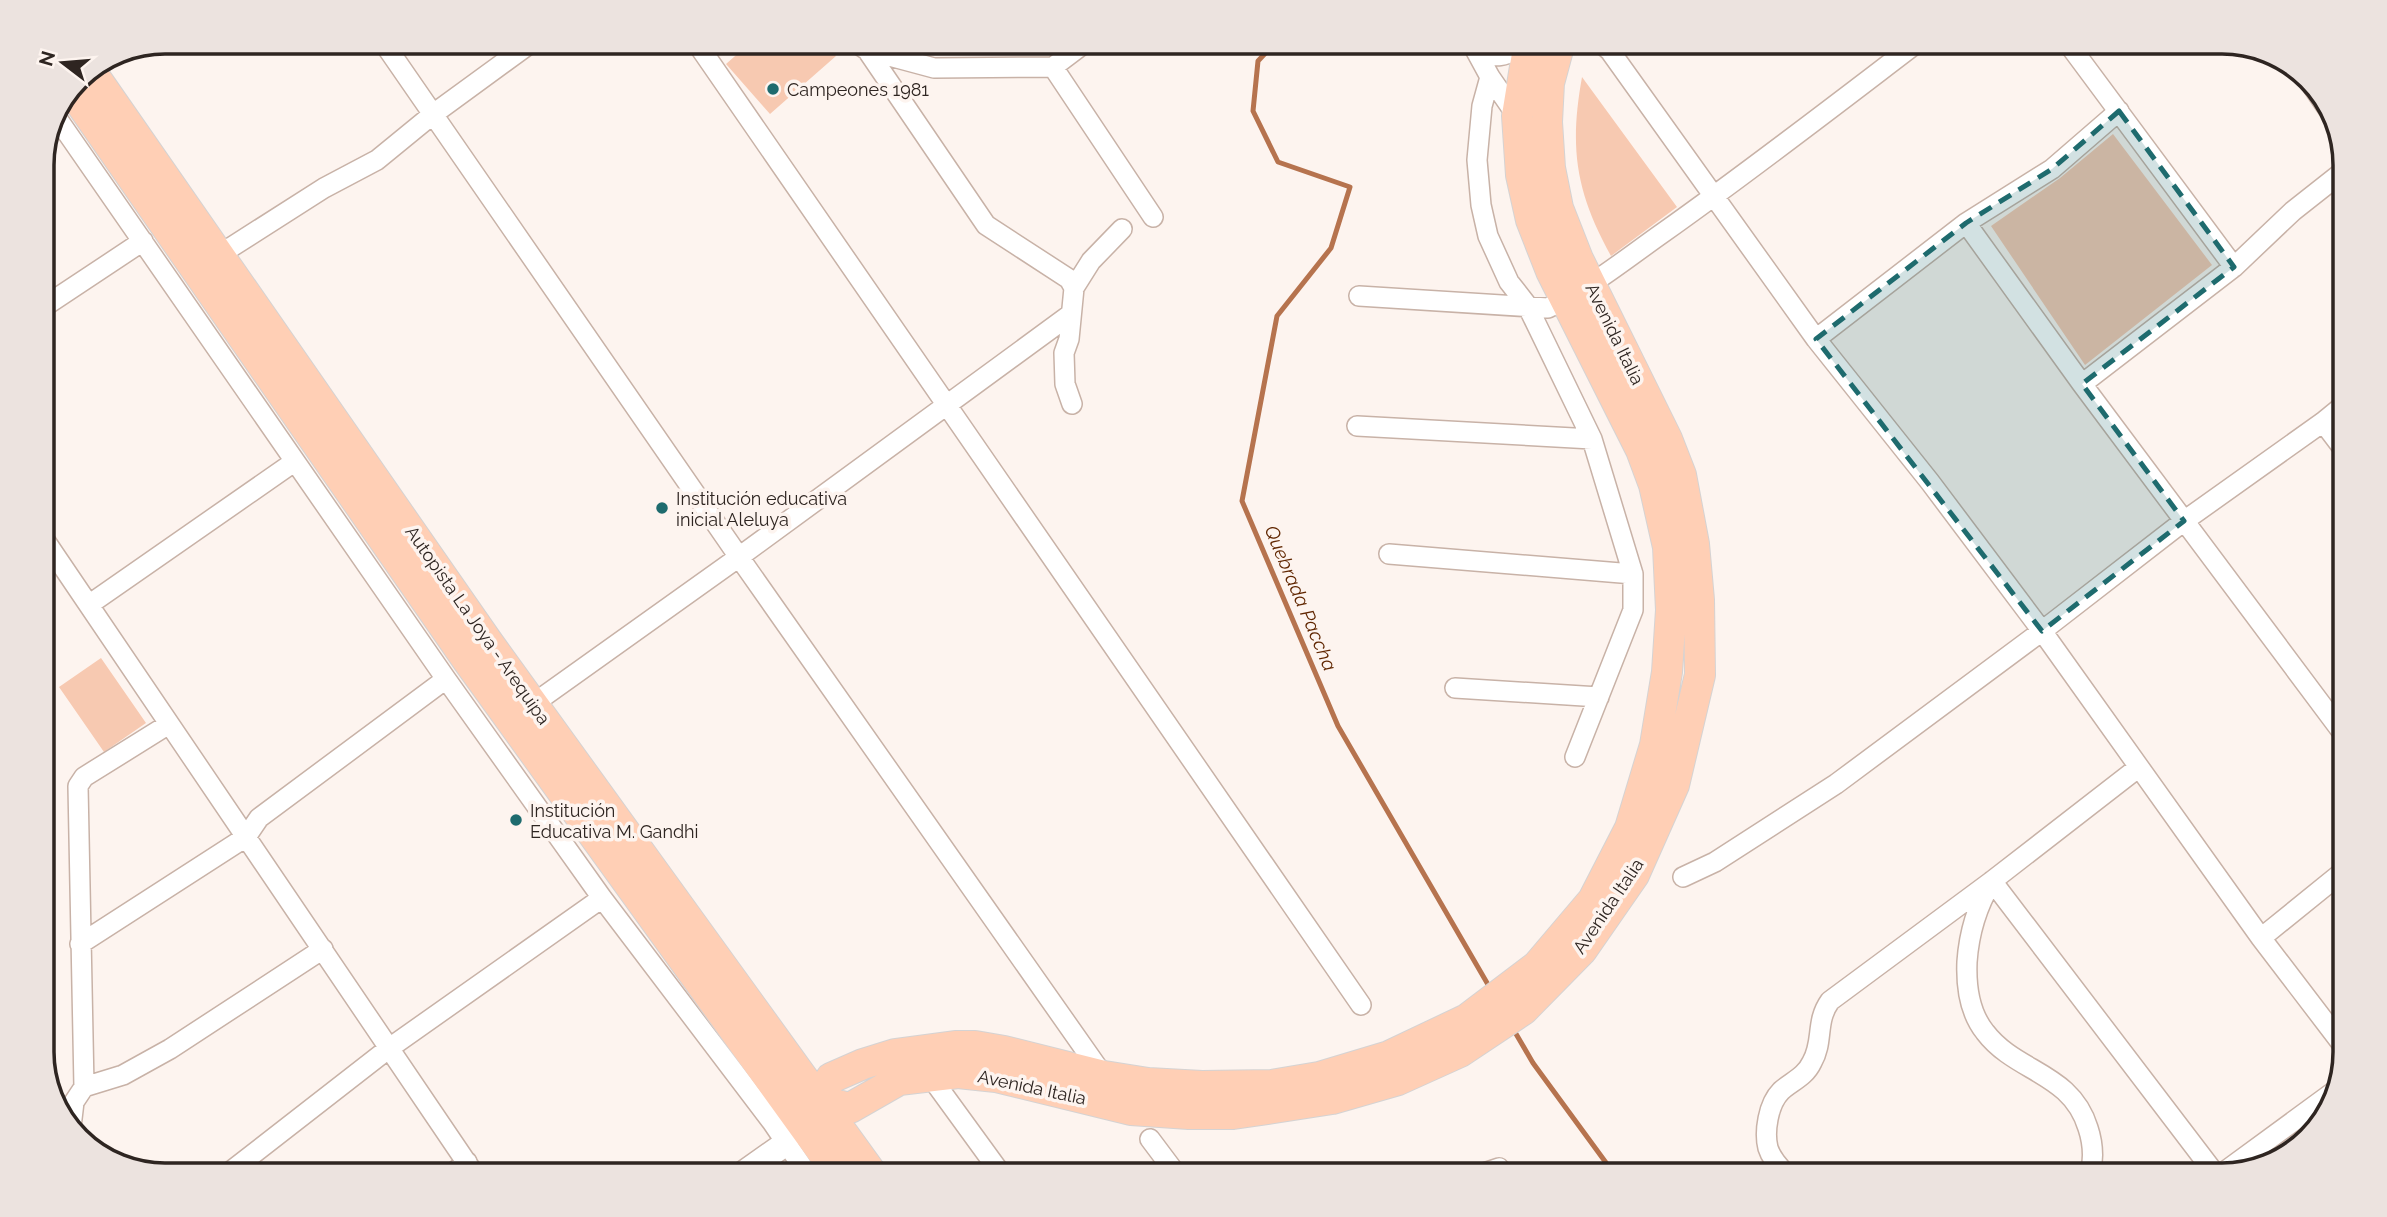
<svg xmlns="http://www.w3.org/2000/svg" width="2387" height="1217" viewBox="0 0 2387 1217" font-family="Raleway,sans-serif">
	<rect width="100%" height="100%" fill="#fdf4ef"/>
	<path fill="#f7c9b1" d="M 751,42 L 823,42 L 836,56 L 770,114 L 726,64 Z
		M 1582,77 L 1677,207 L 1611,256 C 1576,192 1569,149 1582,77 Z
		M 2113,134 L 2212,265 L 2085,365 L 1991,226 L 2060,178 Z
		M 101,658 L 146,723 L 104,752 L 59,687 Z"/>
	<g fill="none" stroke-linecap="round" stroke-linejoin="round">
		<path stroke="#b6734e" stroke-width="5" d="M 1276,42 L 1258,61 L 1253,111 L 1278,162 L 1350,187 L 1331,248 L 1277,316 L 1242,501 L 1338,726 L 1490,988
			M 1512,1027 L 1533,1063 L 1615,1175"/>
		<g stroke="#c8b2a7" stroke-width="22">
			<path id="minor" d="M 383,42 L 739,557 L 1105,1078
				M 696,42 L 1361,1005
				M 855,42 L 867,50 L 934,68 L 1053,67 L 1086,42
				M 1471,42 L 1490,77 L 1517,116
				M 1600,42 L 1610,51 L 1816,339 L 1930,482 L 2042,631 L 2261,938 L 2345,1048
				M 2067,42 L 2234,267
				M 867,50 L 986,225 L 1069,279 L 1074,288 L 1069,339 L 1064,353 L 1065,384 L 1072,404
				M 1476,50 C 1500,61 1506,55 1528,44
				M 1053,67 L 1153,217
				M 1490,77 L 1482,106 L 1477,160 L 1481,205 L 1488,236 L 1509,282 L 1527,305 L 1592,439 L 1633,574 L 1633,610 L 1575,757
				M 2313,87 L 2328,109
				M 59,121 L 446,679 L 602,898 L 772,1122 L 808,1175
				M 1966,223 L 2082,384 L 2345,736
				M 219,255 L 324,188 L 377,160 L 432,115 L 532,42
				M 1074,288 L 1091,261 L 1122,229
				M 1359,296 L 1548,308 C 1589,289 1627,258 1664,232 C 1750,171 1834,106 1918,42
				M 42,308 L 143,241
				M 1816,339 L 1966,223 L 2052,169 L 2119,111
				M 2082,384 L 2234,267 L 2293,211 L 2345,170
				M 2323,422 L 2345,451
				M 1357,426 L 1592,439
				M 42,536 L 475,1175
				M 1389,554 L 1633,574
				M 90,604 L 294,462
				M 1455,688 L 1599,697
				M 533,704 L 739,557 L 1071,314
				M 1683,877 L 1715,862 L 1836,784 L 2042,631 L 2184,521 L 2323,422 L 2345,404
				M 2261,938 L 2345,870
				M 80,944 L 246,837 L 259,818 L 446,679
				M 930,1076 L 1002,1175
				M 84,1087 L 123,1075 L 170,1049 L 323,949
				M 71,1127 L 74,1102 L 84,1087 L 78,786 L 84,777 L 169,724
				M 1150,1139 L 1177,1175
				M 226,1175 L 388,1049 L 602,898
				M 450,1175 L 467,1162
				M 1478,1175 L 1499,1168 L 1504,1175
				M 1787,1175 C 1780,1168 1771,1158 1768,1148 C 1764,1132 1768,1104 1781,1091 C 1792,1081 1805,1077 1812,1062 C 1824,1041 1815,1022 1830,1001 L 1992,881 L 2139,767
				M 2090,1175 C 2094,1159 2093,1143 2088,1128 C 2071,1072 2016,1073 1985,1032 C 1969,1012 1966,987 1967,962 C 1969,932 1977,906 1992,881 L 2216,1175
				M 2220,1175 L 2336,1090"/>
		</g>
		<g stroke="#c8b2a7" stroke-width="27">
			<path id="tertiary" d="M 741,1175 L 785,1144 L 796,1115"/>
		</g>
		<g stroke="#d5d3d3" stroke-width="32">
			<path id="primary" d="M 1529,42 L 1517,116 L 1521,175 L 1531,220 L 1551,271 L 1641,450 L 1654,485 L 1668,547 L 1671,610 L 1667,672 L 1655,745 L 1630,828 L 1593,900 L 1537,966 L 1467,1019 L 1389,1056 L 1319,1077 L 1272,1085 L 1202,1086 L 1148,1083 L 1104,1076 L 1004,1051 L 975,1046 L 955,1046 L 895,1054 L 863,1064 L 831,1078 L 817,1100 L 850,1108 L 899,1080 L 958,1073 L 996,1077 L 1131,1110 L 1189,1114 L 1233,1114 L 1274,1108 L 1332,1099 L 1398,1080 L 1460,1052 L 1523,1010 L 1582,950 L 1634,875 L 1674,785 L 1700,675 L 1699,600 L 1694,544 L 1681,475 L 1667,439 L 1578,259 L 1558,208 L 1550,168 L 1547,122 L 1549,83 L 1560,42
				M 90,70 L 487,641 L 873,1175
				M 72,91 L 468,661 L 839,1175"/>
		</g>
		<use href="#minor" stroke="#fff" stroke-width="19"/>
		<use href="#tertiary" stroke="#fff" stroke-width="24"/>
		<use href="#primary" stroke="#ffcfb5" stroke-width="30"/>
	</g>
	<path fill="#1e6b6e" fill-opacity="0.2" stroke="#1e6b6e" stroke-width="5" stroke-dasharray="14 9" stroke-linejoin="round" d="M 2119,111 L 2234,267 L 2082,384 L 2184,521 L 2042,631 L 1816,339 L 1966,223 L 2052,169 Z"/>
	<g fill="#1e6b6e" stroke="#fdf4ef" stroke-width="2.5">
		<circle cx="773" cy="89" r="7"/>
		<circle cx="662" cy="508" r="7"/>
		<circle cx="516" cy="820" r="7"/>
	</g>
	<g text-anchor="middle" dominant-baseline="central" stroke-width="7" stroke-linejoin="round" paint-order="stroke">
		<g font-size="18" fill="#2e2521" stroke="#fdf4ef" text-anchor="start">
			<text x="787" y="89">Campeones 1981</text>
			<text x="676" y="498">Institución educativa<tspan x="676" dy="21">inicial Aleluya</tspan></text>
			<text x="530" y="810">Institución<tspan x="530" dy="21">Educativa M. Gandhi</tspan></text>
		</g>
		<g font-size="18" fill="#2e2521" stroke="#fdf4ef">
			<text transform="translate(1615 334) rotate(64)">Avenida Italia</text>
			<text transform="translate(478 625) rotate(55)">Autopista La Joya - Arequipa</text>
			<text transform="translate(1608 906) rotate(-56)">Avenida Italia</text>
			<text transform="translate(1032 1087) rotate(12)">Avenida Italia</text>
		</g>
		<g font-size="19" font-style="italic" fill="#602600" stroke="#fdf4ef">
			<text transform="translate(1301 598) rotate(67)">Quebrada Paccha</text>
		</g>
	</g>
	<path d="M0 0H2387V1217H0ZM165 54H2222A111 111 0 0 1 2333 165V1052A111 111 0 0 1 2222 1163H165A111 111 0 0 1 54 1052V165A111 111 0 0 1 165 54Z" fill="#ece3df" fill-rule="evenodd"/>
	<path fill="none" stroke="#2e2521" stroke-width="3.5" d="M165 54H2222A111 111 0 0 1 2333 165V1052A111 111 0 0 1 2222 1163H165A111 111 0 0 1 54 1052V165A111 111 0 0 1 165 54Z"/>
	<g transform="translate(63 63) rotate(286)" stroke="#fdf4ef" stroke-width="5" paint-order="stroke">
	<path d="M0-5L12 26L0 18L-12 26Z" fill="#2e2521"/>
	<text y="-10" font-size="19" font-weight="bold" text-anchor="middle" fill="#2e2521">N</text>
	</g>
</svg>
